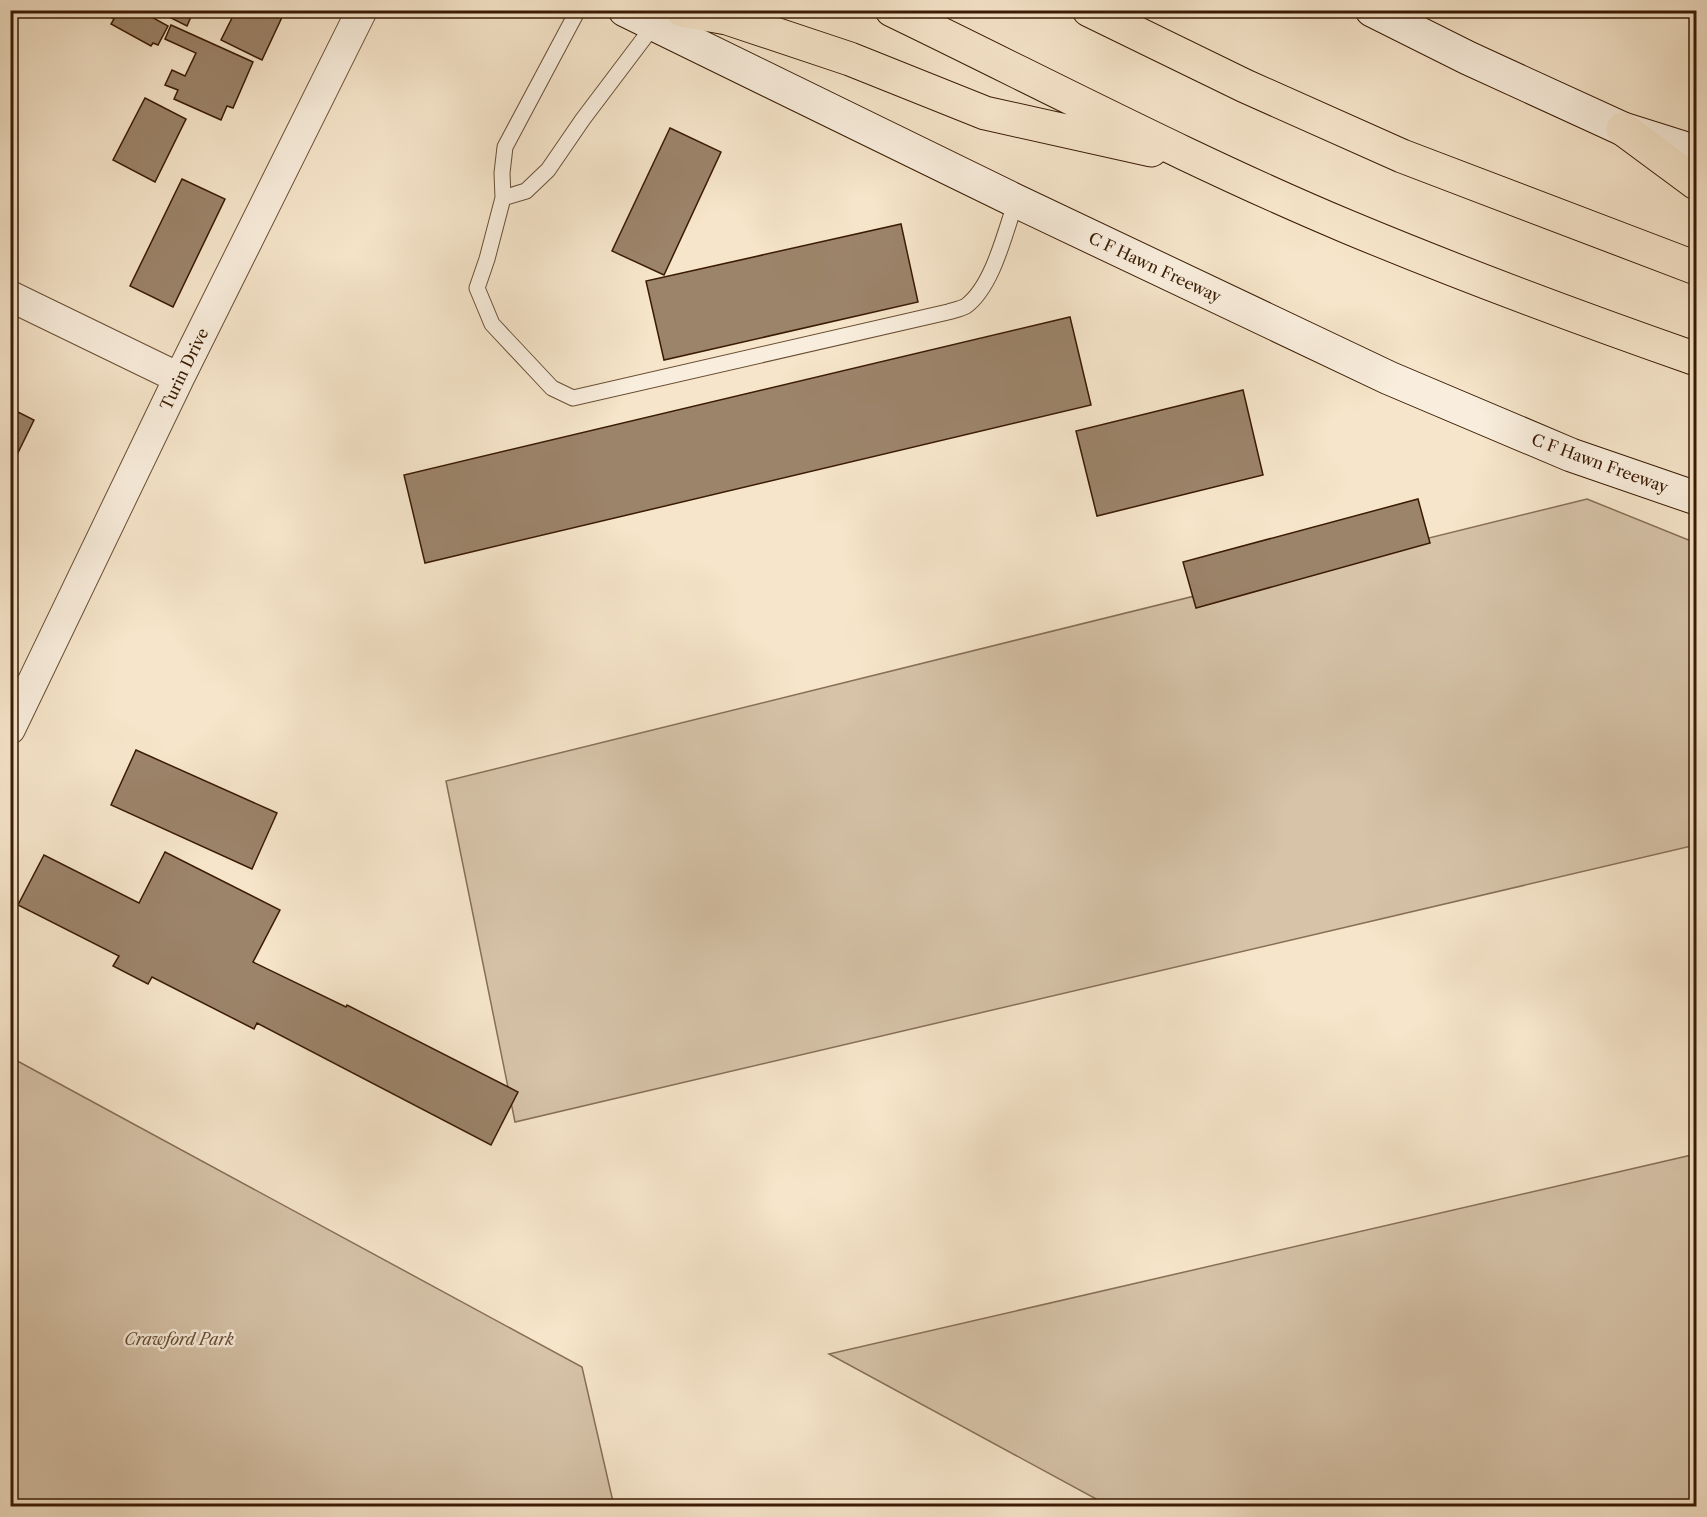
<svg xmlns="http://www.w3.org/2000/svg" width="1707" height="1517" viewBox="0 0 1707 1517" font-family="'Libre Caslon Text',serif">
	<rect width="100%" height="100%" fill="#f6e5ca"/>
	<filter id="stains"><feTurbulence type="fractalNoise" baseFrequency=".00333" numOctaves="4"/><feColorMatrix values="0 0 0 0 .2 0 0 0 0 .09 0 0 0 0 .02 0 0 0 .5 -.17"/></filter>
	<radialGradient id="worn" r=".72"><stop offset=".6" stop-color="#630" stop-opacity="0"/><stop offset="1" stop-color="#630" stop-opacity=".3"/></radialGradient>
	<path fill="#d6c3a8" stroke="#886f56" stroke-width="1.5" d="M 1587,499 L 1696,543 L 1696,845 L 515,1122 L 446,781 Z
		M 10,1057 L 582,1367 L 614,1506 L 11,1506 Z
		M 1696,1154 L 1696,1506 L 1109,1506 L 829,1354 Z"/>
	<path fill="#9c846a" stroke="#3a1b03" stroke-width="1.5" d="M 97,10 L 139,10 L 168,26 L 158,45 L 153,43 L 151,46 L 111,24 L 114,19 Z
		M 172,10 L 194,10 L 187,26 L 169,17 Z
		M 236,10 L 274,10 L 283,15 L 262,60 L 221,40 Z
		M 171,25 L 253,62 L 233,108 L 227,106 L 221,120 L 174,99 L 178,90 L 165,85 L 172,70 L 185,76 L 196,53 L 165,39 Z
		M 145,98 L 186,119 L 155,182 L 113,160 Z
		M 670,128 L 721,152 L 664,275 L 612,251 Z
		M 182,179 L 225,199 L 173,307 L 130,286 Z
		M 901,224 L 918,302 L 664,360 L 646,281 Z
		M 1070,317 L 1091,405 L 425,563 L 404,475 Z
		M 1243,390 L 1263,475 L 1097,516 L 1076,431 Z
		M 10,408 L 34,420 L 10,469 Z
		M 1418,499 L 1430,543 L 1196,608 L 1183,562 Z
		M 136,750 L 277,813 L 252,869 L 111,805 Z
		M 165,852 L 280,910 L 253,962 L 346,1007 L 347,1005 L 518,1092 L 491,1145 L 257,1023 L 254,1029 L 152,977 L 148,984 L 113,966 L 119,956 L 18,905 L 44,855 L 139,903 Z"/>
	<g fill="none" stroke-linecap="round" stroke-linejoin="round">
		<g stroke="#694e35" stroke-width="17">
			<path id="lane" d="M 578,10 L 505,147 L 502,173 L 503,198 L 487,259 L 477,288 L 492,324 L 552,388 L 573,398 L 948,312 C 954,310 961,309 966,306 C 993,286 1005,232 1016,201
				M 503,198 L 526,191 L 548,170 L 583,119 L 654,25"/>
		</g>
		<g stroke="#694e35" stroke-width="32">
			<path id="street" d="M 10,296 L 179,378
				M 10,729 L 179,378 L 362,10"/>
		</g>
		<g stroke="#3a1b03" stroke-width="35">
			<path id="secondary" d="M 625,10 L 1016,201 L 1389,378 L 1571,455 L 1696,498
				M 1372,10 L 1468,58 L 1623,129 L 1696,152"/>
		</g>
		<g stroke="#3a1b03" stroke-width="35">
			<path id="highway" d="M 682,10 L 727,18 L 850,59 L 985,113 L 1151,150
				M 892,10 C 1043,83 1193,162 1348,227 C 1463,275 1579,318 1696,359
				M 1089,10 L 1245,86 L 1402,156 L 1696,268
				M 1623,129 L 1696,183"/>
		</g>
		<use href="#lane" stroke="#f9eedd" stroke-width="15"/>
		<use href="#street" stroke="#f9eedd" stroke-width="30"/>
		<use href="#secondary" stroke="#f9eedd" stroke-width="33"/>
		<use href="#highway" stroke="#f6e5ca" stroke-width="33"/>
	</g>
	<g text-anchor="middle" dominant-baseline="central" stroke-width="5" stroke-linejoin="round" paint-order="stroke">
		<g font-size="16" fill="#3a1b03" stroke="#f9eedd">
			<text transform="translate(1155 267) rotate(25)">C F Hawn Freeway</text>
			<text transform="translate(184 369) rotate(-64)">Turin Drive</text>
			<text transform="translate(1600 463) rotate(20)">C F Hawn Freeway</text>
		</g>
		<g font-size="16" font-style="italic" fill="#694d35" stroke="#f9eedd">
			<text x="179" y="1339">Crawford Park</text>
		</g>
	</g>
	<rect width="1707" height="1517" fill="none" stroke="#f6e5ca" stroke-width="36"/>
	<rect x="12" y="12" width="1683" height="1493" fill="none" stroke="#3a1b03" stroke-width="3"/>
	<rect x="18" y="18" width="1671" height="1481" fill="none" stroke="#3a1b03" stroke-width="1.5"/>
	<rect width="100%" height="100%" filter="url(#stains)"/>
	<rect width="100%" height="100%" fill="url(#worn)"/>
</svg>
